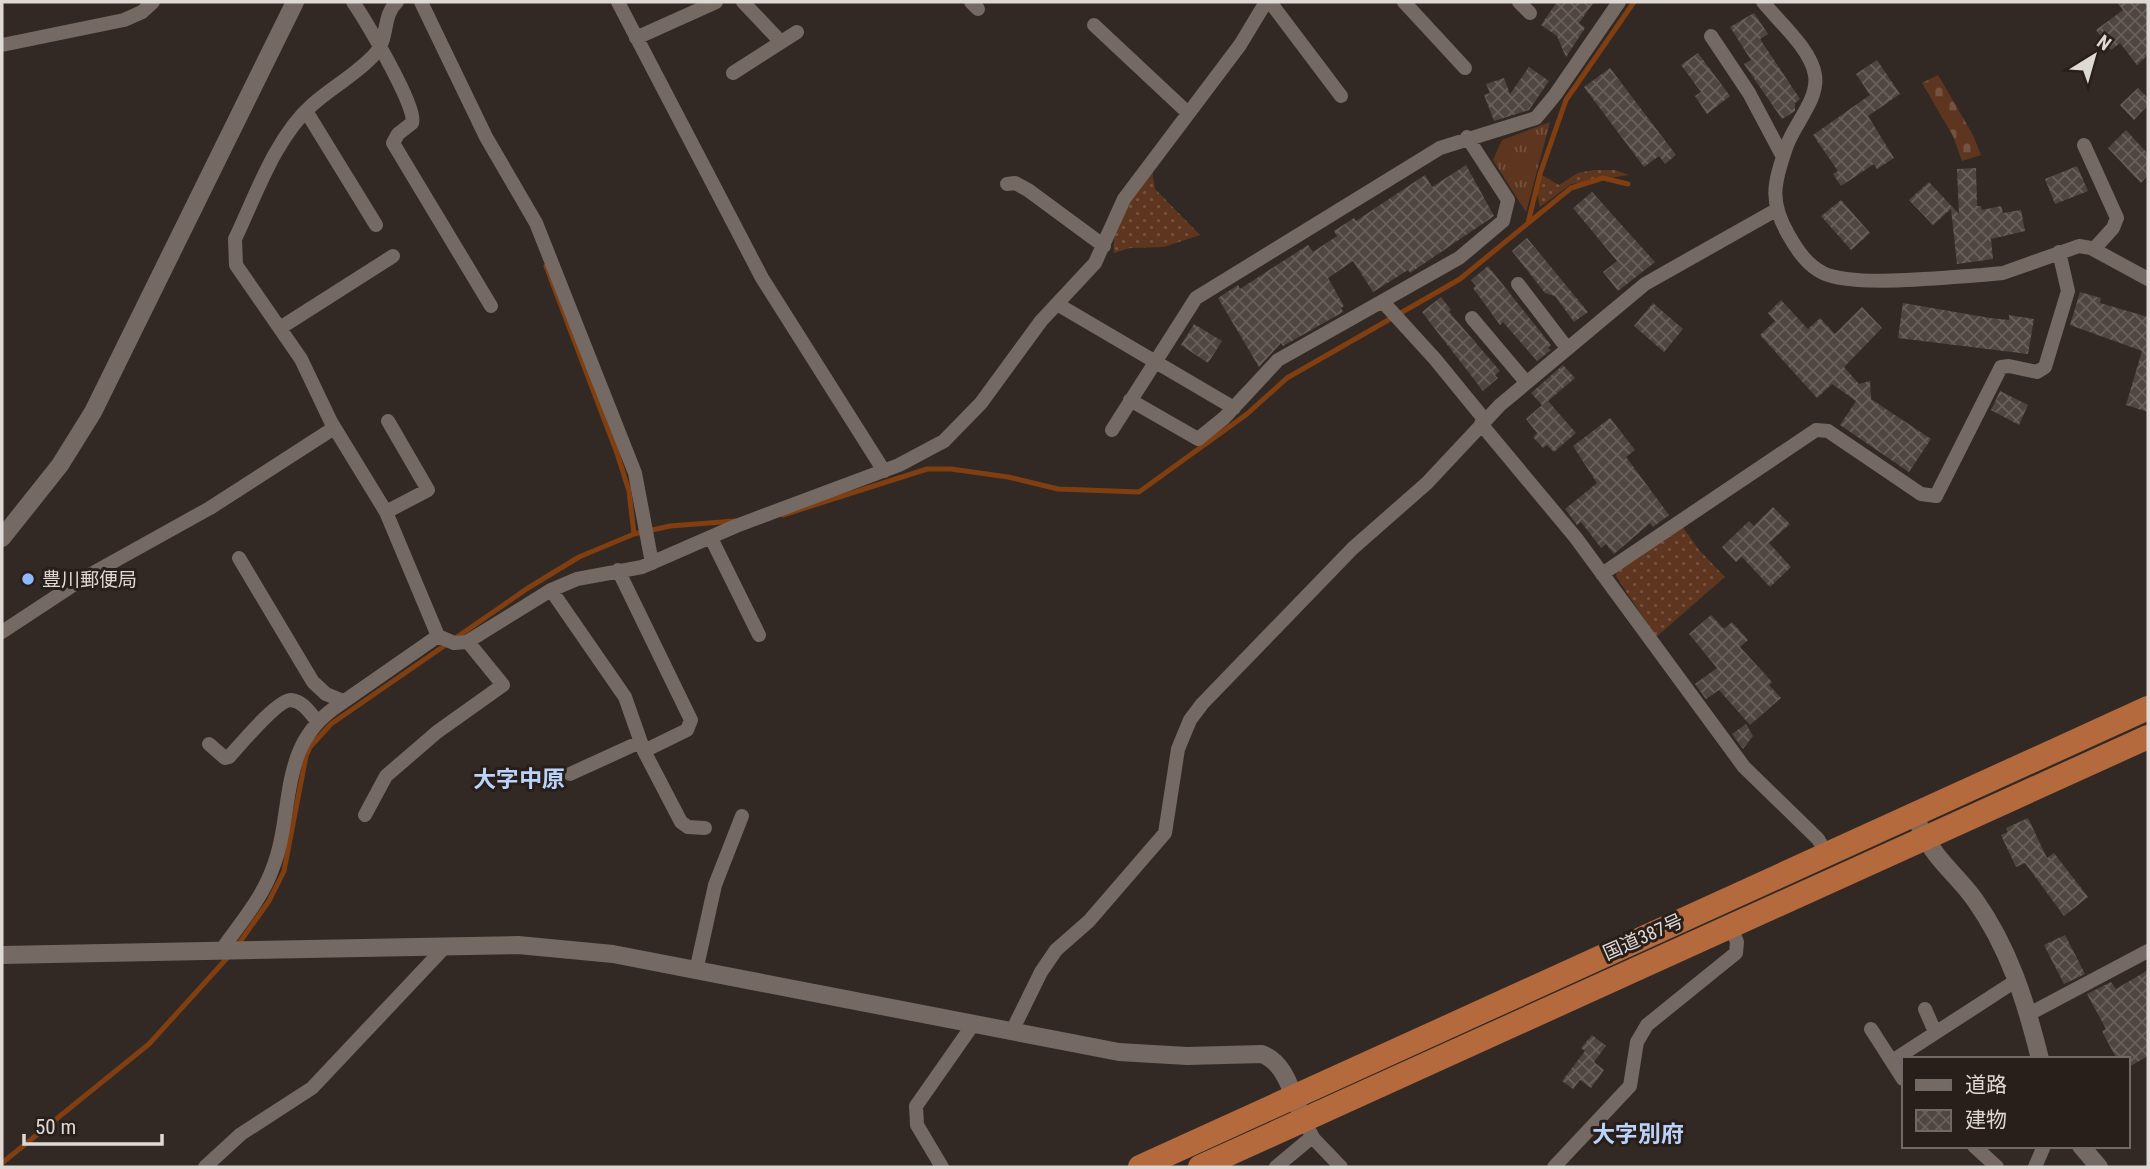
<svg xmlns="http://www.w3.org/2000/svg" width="2150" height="1169" viewBox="0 0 2150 1169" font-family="'Roboto Condensed','Noto Sans JP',sans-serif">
	<defs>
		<pattern id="grass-dots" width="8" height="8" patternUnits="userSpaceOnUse" patternTransform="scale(1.75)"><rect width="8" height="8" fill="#5e361f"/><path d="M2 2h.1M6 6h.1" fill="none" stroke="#75523f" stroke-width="1.8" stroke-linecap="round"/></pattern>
		<pattern id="cemetery-stones" width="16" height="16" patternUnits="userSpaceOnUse" patternTransform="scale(1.75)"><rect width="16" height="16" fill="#5e361f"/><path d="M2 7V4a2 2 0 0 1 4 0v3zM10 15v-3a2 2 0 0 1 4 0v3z" fill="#75523f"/></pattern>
		<pattern id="park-tufts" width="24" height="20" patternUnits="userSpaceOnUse" patternTransform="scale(1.75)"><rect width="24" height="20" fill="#5e361f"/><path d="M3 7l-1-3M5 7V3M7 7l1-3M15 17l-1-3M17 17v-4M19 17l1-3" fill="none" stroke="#75523f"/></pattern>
		<pattern id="building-cross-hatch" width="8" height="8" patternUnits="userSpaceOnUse" patternTransform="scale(1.75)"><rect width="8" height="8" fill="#504641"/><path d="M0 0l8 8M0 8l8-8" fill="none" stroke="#69605c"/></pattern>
	</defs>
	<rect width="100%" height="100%" fill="#322924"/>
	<path fill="url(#grass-dots)" d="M 1152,170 L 1155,189 L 1200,235 L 1164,247 L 1130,248 L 1114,253 C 1110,224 1135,193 1152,170 Z
		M 1594,170 L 1615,170 L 1629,175 L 1571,184 L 1540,207 L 1537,193 L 1542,175 L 1559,185 L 1578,173 Z
		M 1682,526 L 1699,550 L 1725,577 L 1656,637 L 1616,576 L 1617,569 Z"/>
	<path fill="url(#cemetery-stones)" d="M 1938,75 L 1973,135 L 1981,155 L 1962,161 L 1953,136 L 1922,83 Z"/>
	<path fill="url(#park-tufts)" d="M 1550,122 L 1526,212 L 1493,160 L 1502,140 Z"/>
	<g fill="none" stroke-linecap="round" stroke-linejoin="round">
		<path stroke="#813e11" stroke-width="5" d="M 1528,223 L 1540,174 L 1566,100 L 1634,2
			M 546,266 L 617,453 L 629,491 L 634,534
			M 783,515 L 927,469 L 951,469 L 1008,477 L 1058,489 L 1139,492 L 1247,414 L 1287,378 L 1460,279 L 1571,188 L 1603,178 L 1628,184
			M 237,946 L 269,901 L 284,871 L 306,756 L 310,747 L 331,724 L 528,588 L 579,557 L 634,534 L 670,526 L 735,521
			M 2,1163 L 149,1044 L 229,956"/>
	</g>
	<path fill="url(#building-cross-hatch)" d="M 1557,2 L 1594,2 L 1579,23 L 1585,28 L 1566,57 L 1557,36 L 1541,25 Z
		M 2117,2 L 2148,2 L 2148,55 L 2137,65 L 2120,43 L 2111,50 L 2096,30 L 2123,10 Z
		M 1754,13 L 1768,34 L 1760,39 L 1800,99 L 1795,103 L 1795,111 L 1782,119 L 1744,64 L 1751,60 L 1730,27 Z
		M 1698,53 L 1730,96 L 1707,114 L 1695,96 L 1701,92 L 1681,65 Z
		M 1877,60 L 1900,94 L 1868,116 L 1894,158 L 1877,169 L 1874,164 L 1841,186 L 1833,174 L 1838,171 L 1813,135 L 1870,95 L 1856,74 Z
		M 1529,67 L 1549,81 L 1529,110 L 1494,121 L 1484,95 L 1490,93 L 1486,84 L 1504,78 L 1510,94 Z
		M 1610,68 L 1676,155 L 1665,164 L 1659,156 L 1644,167 L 1584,87 Z
		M 2138,88 L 2148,98 L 2148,105 L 2134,120 L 2120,105 Z
		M 2126,130 L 2148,154 L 2148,175 L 2141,183 L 2108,148 Z
		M 1466,165 L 1494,216 L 1410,273 L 1408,270 L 1373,292 L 1353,261 L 1328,278 L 1344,306 L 1341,308 L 1343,312 L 1283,346 L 1281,343 L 1259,367 L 1218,298 L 1238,285 L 1240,289 L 1308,245 L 1313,252 L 1337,236 L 1334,231 L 1354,218 L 1356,221 L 1425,175 L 1432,187 Z
		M 2077,166 L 2088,191 L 2055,204 L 2045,179 Z
		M 1976,168 L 1977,206 L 1981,206 L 1982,210 L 2001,206 L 2003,213 L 2021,210 L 2025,231 L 1991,239 L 1993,259 L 1957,264 L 1951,209 L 1933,225 L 1909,200 L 1929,182 L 1959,214 L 1957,169 Z
		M 1592,192 L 1655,262 L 1618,291 L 1603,272 L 1617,261 L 1573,208 Z
		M 1841,200 L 1870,233 L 1851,250 L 1821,216 Z
		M 1527,238 L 1588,312 L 1574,322 L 1555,296 L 1545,293 L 1512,251 Z
		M 1488,266 L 1551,345 L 1548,348 L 1551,350 L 1537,361 L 1503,322 L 1500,325 L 1473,288 L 1476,286 L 1471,280 Z
		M 2080,292 L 2101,298 L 2100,303 L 2148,317 L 2148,412 L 2126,405 L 2142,351 L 2070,325 Z
		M 1441,297 L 1451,310 L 1449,312 L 1500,371 L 1495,375 L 1498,378 L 1483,391 L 1422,312 Z
		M 1781,300 L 1808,329 L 1820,318 L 1835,334 L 1862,307 L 1882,328 L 1844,367 L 1859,384 L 1870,381 L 1871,399 L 1931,439 L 1909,472 L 1840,425 L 1856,401 L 1832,384 L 1817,398 L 1760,335 L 1775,321 L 1768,313 Z
		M 1653,303 L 1683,329 L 1664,352 L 1634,326 Z
		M 1903,303 L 1990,318 L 2009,320 L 2009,315 L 2034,319 L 2028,354 L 1898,338 Z
		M 1194,324 L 1222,341 L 1208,363 L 1181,345 Z
		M 1563,365 L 1575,378 L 1548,401 L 1576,433 L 1554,452 L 1547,445 L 1543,448 L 1533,437 L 1537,433 L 1526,419 L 1542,405 L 1531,393 Z
		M 2000,391 L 2028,405 L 2019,425 L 1991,410 Z
		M 1610,418 L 1635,450 L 1626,457 L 1669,515 L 1653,527 L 1650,523 L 1614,554 L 1606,544 L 1601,548 L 1581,522 L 1577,525 L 1565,509 L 1597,483 L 1573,446 Z
		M 1773,507 L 1790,524 L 1769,543 L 1791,567 L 1770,587 L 1742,557 L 1736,562 L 1722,547 L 1749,521 L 1754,526 Z
		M 1711,615 L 1724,629 L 1732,622 L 1748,640 L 1740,647 L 1772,682 L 1769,685 L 1781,698 L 1750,725 L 1719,690 L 1706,699 L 1695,684 L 1717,668 L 1689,634 Z
		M 1746,724 L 1753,736 L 1743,749 L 1732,734 Z
		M 2028,818 L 2047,858 L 2054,853 L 2088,897 L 2064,916 L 2025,863 L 2016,867 L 2001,835 L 2008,832 L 2006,828 Z
		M 2065,935 L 2085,974 L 2064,984 L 2044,945 Z
		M 2148,970 L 2148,1056 L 2127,1068 L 2127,1059 L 2117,1059 L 2106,1039 L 2102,1031 L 2106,1029 L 2087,994 L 2111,982 L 2116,989 Z
		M 1592,1035 L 1606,1046 L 1594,1062 L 1604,1070 L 1591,1088 L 1580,1080 L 1573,1089 L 1562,1081 L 1585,1051 L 1581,1048 Z"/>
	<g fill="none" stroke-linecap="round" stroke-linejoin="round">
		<path stroke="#746963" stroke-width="14" d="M 353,2 C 364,18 419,110 412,123 L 398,134 L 393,143 L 491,306
			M 397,2 C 382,15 389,39 375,54 C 357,74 332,87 312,105 C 275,138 256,195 235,239 L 236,265 L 301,359 L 331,422 L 386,512 L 438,636
			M 421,2 L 486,137 L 536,223 L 635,473 L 652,563
			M 618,2 L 762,278 L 884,471
			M 743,2 L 781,42
			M 971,2 L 978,9
			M 1270,2 L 1341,96
			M 1404,2 L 1465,68
			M 1519,2 L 1530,13
			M 1763,2 C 1779,22 1811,49 1815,75 C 1819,100 1793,125 1786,148 C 1774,183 1769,201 1788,234 C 1797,250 1807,265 1823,273 C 1855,288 1945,277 1982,275 L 2003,273 L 2079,246 L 2091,248 L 2148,279
			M 1094,25 L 1188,113
			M 1711,36 L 1749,93 L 1783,157
			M 636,38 L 716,2
			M 2,45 L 124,20 L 142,12 L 153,2
			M 733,73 L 797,32
			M 306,111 L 376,225
			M 2084,145 L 2117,218 L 2113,228 L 2094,249
			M 1007,184 L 1015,183 L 1028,190 L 1104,246
			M 1518,284 L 1567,348
			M 1383,302 L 1435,359 L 1484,419
			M 1057,304 L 1234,408
			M 1472,318 L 1526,382
			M 280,328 L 393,256
			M 1130,400 L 1198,439 L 1224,418 L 1278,360 L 1459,258 L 1503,221 L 1508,200 L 1467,137
			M 1481,424 L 1576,538 L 1744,767 L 1818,839 L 1827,854
			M 1112,430 L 1196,298 L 1440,148 L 1536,118 L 1555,95 L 1619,2
			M 386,512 L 428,490 L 388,421
			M 711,538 L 759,635
			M 239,558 L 313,682 L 326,694 L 343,701
			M 618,570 L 691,720 L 687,730 L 644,751
			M 1602,574 L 1816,430 L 1828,431 L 1921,494 L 1936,496 L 2001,367 L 2009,366 L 2037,372 L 2045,367 L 2068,291 L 2059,252
			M 551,590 L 625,697 L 644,751 L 681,822 L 688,827 L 705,828
			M 2,632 L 84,578 L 210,508 L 334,428
			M 209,744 L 225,758 L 229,757 C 240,745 277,700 291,700 C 303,701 310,713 317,721
			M 570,774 L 640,742
			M 365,815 L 386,776 L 437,732 L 503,685 L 468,642
			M 220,952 C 238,926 261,900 272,870 C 295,813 277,750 333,709 L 438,636 L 454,643 L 467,642 L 551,590 L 577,579 L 642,567 L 736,526 L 899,465 L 944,441 L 981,403 L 1041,321 L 1095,263 L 1124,199 L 1240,45 L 1266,2
			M 696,971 L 715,885 L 742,816
			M 1925,1009 L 1935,1032
			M 2029,1014 L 2148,951
			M 1871,1029 L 1903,1079
			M 1011,1033 L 1041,972 L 1056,950 L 1089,921 L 1165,833 L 1178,749 L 1190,720 L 1202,704 L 1353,548 L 1427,483 L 1500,405 L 1645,284 L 1776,210
			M 1892,1061 L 2017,980
			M 1303,1120 L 1314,1139 L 1341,1167
			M 1974,1146 L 1997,1167
			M 205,1167 L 241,1134 L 312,1088 L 445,947
			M 942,1167 L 917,1125 L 916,1106 L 972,1026
			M 1276,1167 L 1312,1137
			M 1554,1167 L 1630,1086 L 1637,1042 L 1647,1025 L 1736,953 L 1737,942 L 1731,927
			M 2035,1167 L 2044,1146"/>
		<path stroke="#746963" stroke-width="18" d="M 2,538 L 60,465 L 93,412 L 295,2
			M 1920,827 C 1936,862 1954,871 1975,900 C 2009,948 2026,1002 2040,1059
			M 2,955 L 518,945 L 613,954 L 1119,1052 L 1187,1056 L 1262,1054 C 1284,1063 1290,1087 1298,1107
			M 2081,1146 L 2099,1167"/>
		<path stroke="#b56a3e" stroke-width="24" d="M 1140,1167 L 2148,708
			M 1200,1167 L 2148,737"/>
	</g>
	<circle fill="#8eb9fc" stroke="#281f1a" stroke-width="2.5" cx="28" cy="579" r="7"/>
	<g text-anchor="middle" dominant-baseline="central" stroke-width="6" stroke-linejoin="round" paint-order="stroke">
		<g font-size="19" fill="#dfd9d6" stroke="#281f1a" text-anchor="start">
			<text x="42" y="579">豊川郵便局</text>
		</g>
		<g font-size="19" fill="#dfd9d6" stroke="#281f1a">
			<text transform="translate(1643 937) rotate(-24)">国道387号</text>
		</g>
		<g font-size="23" font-weight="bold" fill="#bbd3fa" stroke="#281f1a">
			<text x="519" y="779">大字中原</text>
			<text x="1638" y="1134">大字別府</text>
		</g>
	</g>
	<rect width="2150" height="1169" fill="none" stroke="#dfd9d6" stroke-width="7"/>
	<rect x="1902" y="1057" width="228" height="91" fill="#281f1a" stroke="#716965" stroke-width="2"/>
	<rect x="1916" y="1080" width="35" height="10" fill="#746963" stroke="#716965" stroke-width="2"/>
	<text x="1965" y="1092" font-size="21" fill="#dfd9d6">道路</text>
	<rect x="1916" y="1110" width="35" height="21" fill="url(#building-cross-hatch)" stroke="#716965" stroke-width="2"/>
	<text x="1965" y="1127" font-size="21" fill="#dfd9d6">建物</text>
	<g transform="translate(2094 56) rotate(37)" stroke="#281f1a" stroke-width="5" paint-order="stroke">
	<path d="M0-5L12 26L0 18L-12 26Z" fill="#dfd9d6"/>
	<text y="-10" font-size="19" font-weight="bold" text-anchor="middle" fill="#dfd9d6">N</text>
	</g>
	<path d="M24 1134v10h138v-10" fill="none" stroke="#dfd9d6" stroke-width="3.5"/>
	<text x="35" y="1134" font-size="21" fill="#dfd9d6" stroke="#281f1a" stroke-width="5" paint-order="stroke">50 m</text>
</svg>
